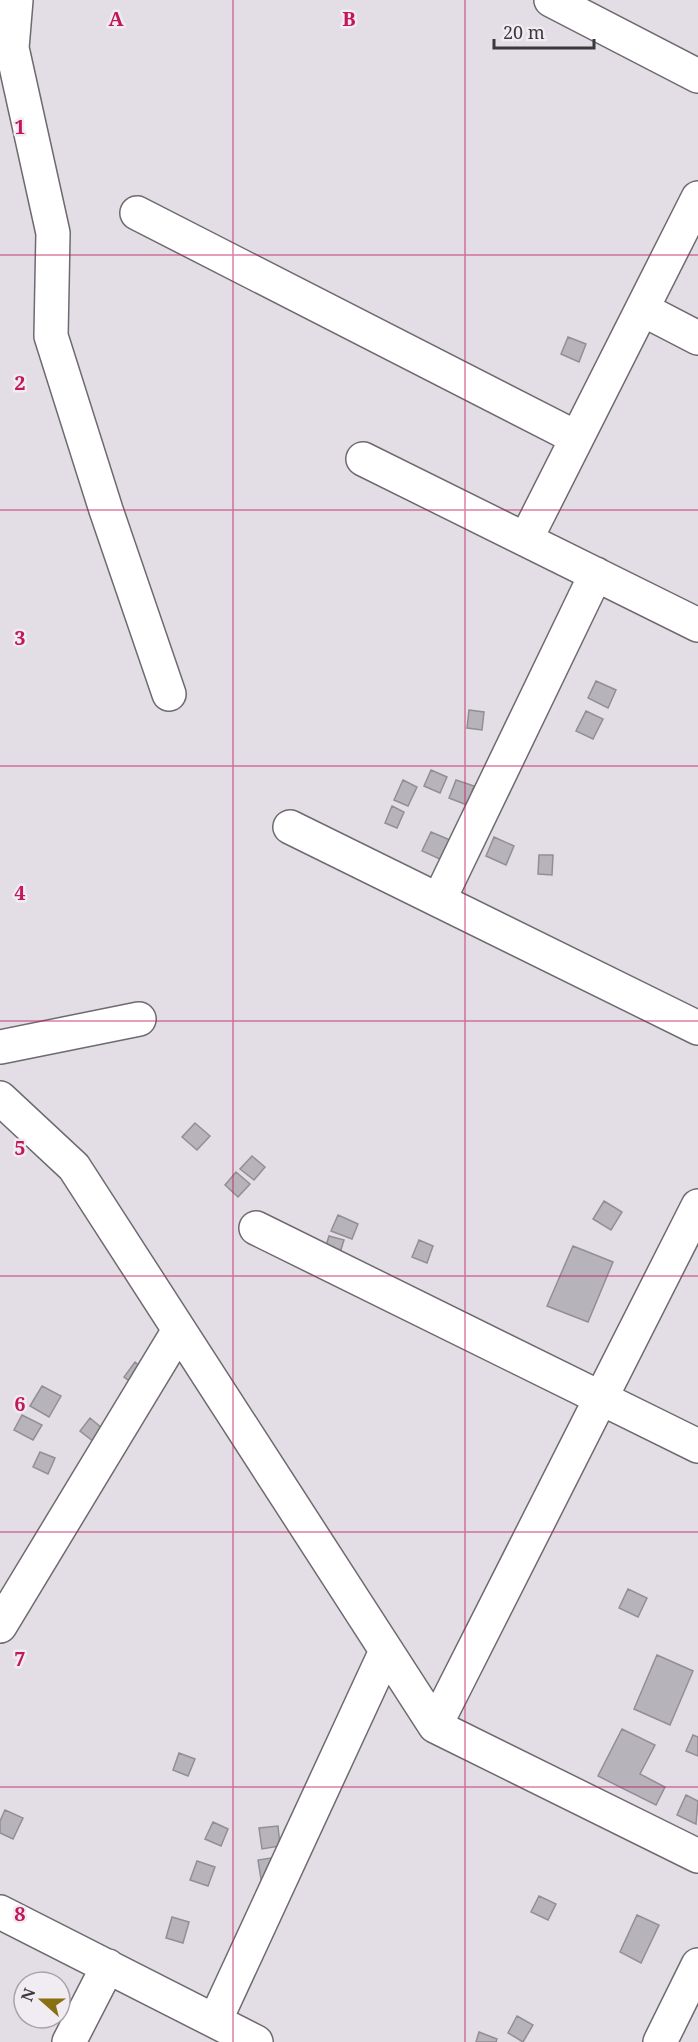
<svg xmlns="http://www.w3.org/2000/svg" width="698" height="2042" viewBox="0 0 698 2042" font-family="'Noto Serif',serif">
	<rect width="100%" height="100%" fill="#e3dee5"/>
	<path fill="#b7b3ba" stroke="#928e94" stroke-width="1.5" d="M 568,337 L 586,344 L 579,362 L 561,354 Z
		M 596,681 L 616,690 L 608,708 L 588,698 Z
		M 469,710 L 484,712 L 482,730 L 467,728 Z
		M 586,711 L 603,719 L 593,739 L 576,731 Z
		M 431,770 L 447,777 L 440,793 L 424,786 Z
		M 403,780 L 417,787 L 408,806 L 394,800 Z
		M 456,780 L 474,786 L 467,805 L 449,798 Z
		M 392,806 L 404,812 L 397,828 L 385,823 Z
		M 431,832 L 450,840 L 442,860 L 422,851 Z
		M 494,837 L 514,846 L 506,865 L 486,856 Z
		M 539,855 L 553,855 L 552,875 L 538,874 Z
		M 195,1123 L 210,1136 L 197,1150 L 182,1137 Z
		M 252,1156 L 265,1167 L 254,1180 L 240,1169 Z
		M 236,1172 L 250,1184 L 238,1197 L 225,1185 Z
		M 604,1201 L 622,1212 L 611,1230 L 593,1219 Z
		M 338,1215 L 358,1224 L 352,1239 L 331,1231 Z
		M 329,1236 L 344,1240 L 338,1259 L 323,1255 Z
		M 419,1240 L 433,1246 L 427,1263 L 412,1257 Z
		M 573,1246 L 613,1262 L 588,1322 L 547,1306 Z
		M 135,1362 L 147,1372 L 136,1386 L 124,1377 Z
		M 42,1386 L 61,1396 L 49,1417 L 30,1406 Z
		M 22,1415 L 42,1425 L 33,1440 L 14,1430 Z
		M 90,1418 L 103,1429 L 94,1442 L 80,1431 Z
		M 40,1452 L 55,1458 L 48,1474 L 33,1467 Z
		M 628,1589 L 647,1598 L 638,1617 L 619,1608 Z
		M 657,1655 L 693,1671 L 670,1725 L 634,1709 Z
		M 622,1729 L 655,1745 L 640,1774 L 665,1787 L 656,1805 L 598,1776 Z
		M 693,1735 L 698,1737 L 698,1756 L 686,1751 Z
		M 179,1753 L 195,1759 L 188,1776 L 173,1770 Z
		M 686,1795 L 698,1801 L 696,1824 L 677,1815 Z
		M 5,1810 L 23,1818 L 13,1839 L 0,1833 L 0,1821 Z
		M 213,1822 L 228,1829 L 221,1846 L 205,1839 Z
		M 278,1826 L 280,1846 L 262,1849 L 259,1828 Z
		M 277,1857 L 280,1875 L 261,1879 L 258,1860 Z
		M 197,1861 L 215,1867 L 208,1886 L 190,1880 Z
		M 539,1896 L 556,1904 L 548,1920 L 531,1912 Z
		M 637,1915 L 659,1925 L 641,1963 L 620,1952 Z
		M 172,1917 L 189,1922 L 183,1943 L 166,1938 Z
		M 517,2016 L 533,2025 L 523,2042 L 508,2033 Z
		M 479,2032 L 497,2039 L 496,2042 L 476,2042 Z"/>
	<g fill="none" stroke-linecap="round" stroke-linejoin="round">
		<g stroke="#6e6a70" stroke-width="36">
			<path id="street" d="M 16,0 L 12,48 L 53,233 L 51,336 L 106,510 L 169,694
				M 551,0 L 698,76
				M 137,213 L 577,438
				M 642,309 L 698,338
				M 363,459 L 698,625
				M 526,539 L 698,198
				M 290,827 L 698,1028
				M 439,900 L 596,574
				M 0,1047 L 139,1019
				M 0,1098 L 74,1167 L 435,1726 L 698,1856
				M 256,1228 L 698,1446
				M 0,1626 L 179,1330
				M 435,1726 L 698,1206
				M 0,1912 L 256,2042
				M 215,2021 L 386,1651
				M 69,2042 L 108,1966
				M 660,2042 L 698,1965"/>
		</g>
		<use href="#street" stroke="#fff" stroke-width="33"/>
	</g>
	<path fill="none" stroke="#c2185b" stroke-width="1.5" stroke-opacity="0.55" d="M 233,0 L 233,2042M 465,0 L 465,2042M 0,255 L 698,255M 0,510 L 698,510M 0,766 L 698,766M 0,1021 L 698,1021M 0,1276 L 698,1276M 0,1532 L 698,1532M 0,1787 L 698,1787"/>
	<g font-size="20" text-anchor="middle" font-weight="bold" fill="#c2185b" stroke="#f0ecf2" stroke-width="5" stroke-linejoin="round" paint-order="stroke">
		<text x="116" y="26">A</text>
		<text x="349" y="26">B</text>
		<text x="20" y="134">1</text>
		<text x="20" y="390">2</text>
		<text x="20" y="645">3</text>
		<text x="20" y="900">4</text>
		<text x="20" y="1155">5</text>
		<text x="20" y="1411">6</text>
		<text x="20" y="1666">7</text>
		<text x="20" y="1921">8</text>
	</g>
	<g transform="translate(42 2000) rotate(291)"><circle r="28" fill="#f0ecf2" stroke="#a7a4a9" stroke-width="1.5"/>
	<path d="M0-4.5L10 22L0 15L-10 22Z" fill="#887011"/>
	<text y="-9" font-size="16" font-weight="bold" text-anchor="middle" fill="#3a393b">N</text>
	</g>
	<path d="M494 39v9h100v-9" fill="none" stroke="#3a393b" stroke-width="3"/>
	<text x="503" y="39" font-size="18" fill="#3a393b" stroke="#f0ecf2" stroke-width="4.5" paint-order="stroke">20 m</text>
</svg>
